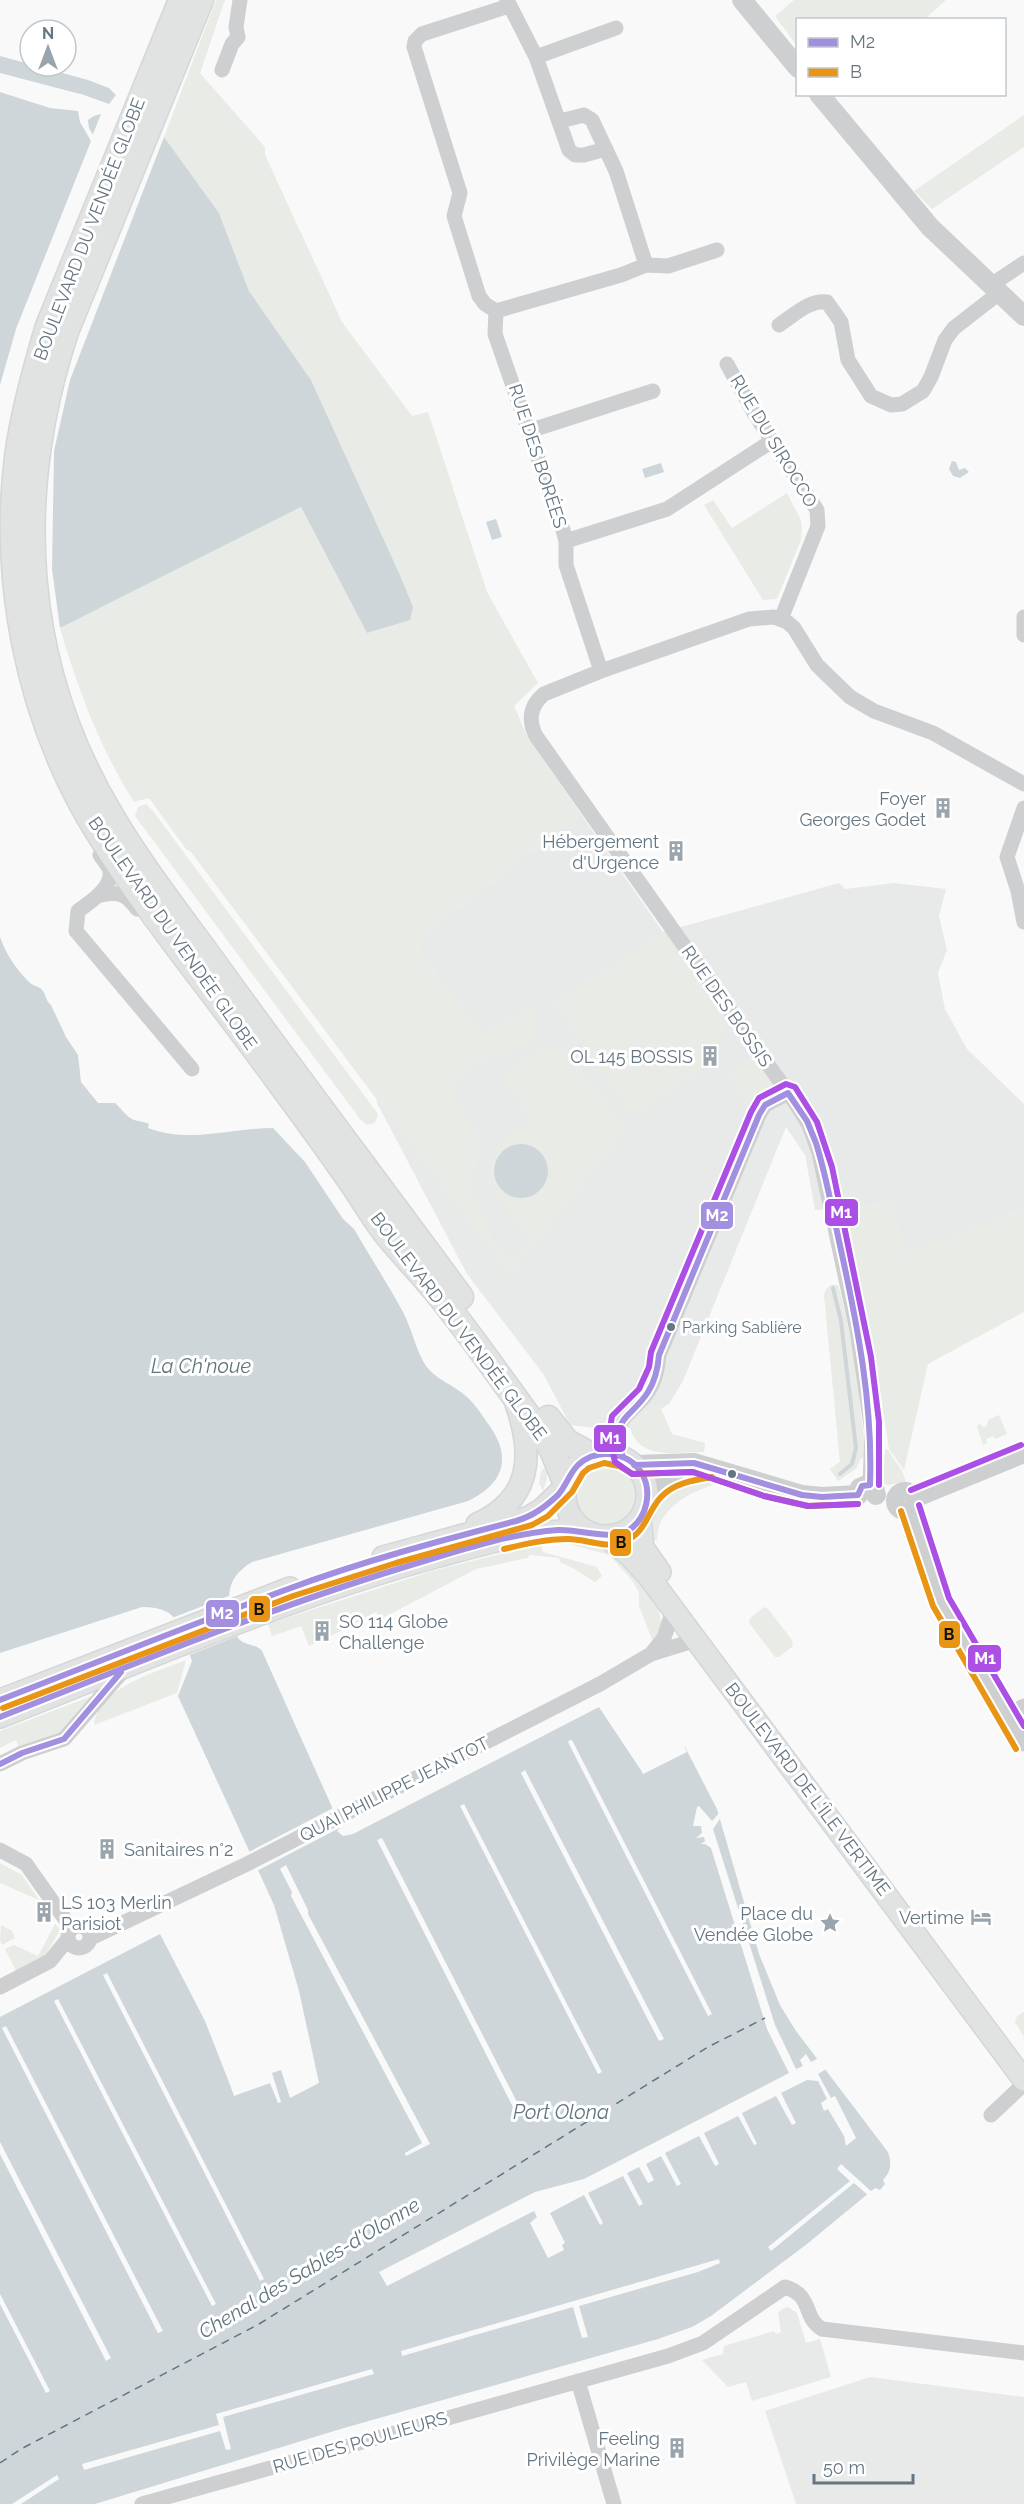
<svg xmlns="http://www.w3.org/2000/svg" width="1024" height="2504" viewBox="0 0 1024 2504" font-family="Raleway,sans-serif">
	<rect width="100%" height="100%" fill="#f9f9f9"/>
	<path fill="#e8e9e9" d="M 581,814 L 663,932 L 839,883 L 845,889 L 894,883 L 946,889 L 939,916 L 947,950 L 938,973 L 945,1009 L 967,1049 L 1024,1104 L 1024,1208 L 906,1253 L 891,1199 L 868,1207 L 815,1210 L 805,1155 L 786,1127 L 683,1381 L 669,1404 L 661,1409 L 655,1406 L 638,1417 L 630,1428 L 603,1429 L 570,1425 L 544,1375 L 467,1274 L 376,1101 L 482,1033 L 418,950 L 425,933 Z
		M 788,2307 L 797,2313 L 806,2343 L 820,2339 L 831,2377 L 752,2401 L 746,2382 L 728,2387 L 702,2360 L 723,2354 L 724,2346 L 774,2331 L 776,2334 L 781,2332 L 778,2313 L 782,2309 Z
		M 870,2377 L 1024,2397 L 1024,2504 L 796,2504 L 765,2411 Z"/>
	<path fill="#e8ebe6" d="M 216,0 L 225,0 L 200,73 L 265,147 L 265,155 L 342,322 L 412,416 L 428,412 L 487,592 L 538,683 L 514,706 L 527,736 L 581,814 L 425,933 L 418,950 L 482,1033 L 528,1006 L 537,1007 C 543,1028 536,1038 519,1049 C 515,1052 511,1055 507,1056 C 503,1057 498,1056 493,1057 C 477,1061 458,1078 453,1093 L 477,1132 L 479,1141 L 474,1187 L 476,1196 L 493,1231 L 491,1237 L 513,1263 L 527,1241 L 489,1182 L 491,1157 L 504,1137 L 532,1120 L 503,1082 C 510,1066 537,1041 557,1047 C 562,1048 566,1052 570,1055 L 628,1130 L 510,1277 L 191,852 L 186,849 L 149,798 L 134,802 C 100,748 78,690 60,628 L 301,507 L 367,633 L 399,573 L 311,380 L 249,291 L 219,213 L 164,137 Z
		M 794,0 L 946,0 L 925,19 L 798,20 L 797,46 L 775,16 Z
		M 1024,115 L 1024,147 L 932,209 L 914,191 Z
		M 787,493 L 801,520 L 802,528 L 801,540 L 777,599 L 763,600 L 704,505 L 713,500 L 732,528 Z
		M 146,804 L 153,811 L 378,1114 L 375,1123 L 367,1125 L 360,1119 L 135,816 L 138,807 Z
		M 663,932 L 719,1012 L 725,1024 L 723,1039 L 717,1056 L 685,1083 L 643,1112 L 635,1115 L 629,1111 L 551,1002 Z
		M 754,1057 L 775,1085 L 772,1093 L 755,1105 L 754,1112 L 750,1113 L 744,1111 L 747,1104 L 736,1098 L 738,1091 L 727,1076 Z
		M 891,1198 L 906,1252 L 1024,1208 L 1024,1312 L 928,1364 L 904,1470 L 889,1449 L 872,1337 L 857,1273 L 847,1208 L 869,1207 Z
		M 831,1285 L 837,1285 L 839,1287 L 853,1348 L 865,1445 L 865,1459 L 861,1458 L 857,1468 L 838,1481 L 830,1469 L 840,1462 L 824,1295 L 826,1289 Z
		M 655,1406 L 661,1409 L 672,1434 L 705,1443 L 704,1452 C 676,1451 641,1462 630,1428 L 638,1417 Z
		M 999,1415 L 1007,1434 L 995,1439 L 993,1436 L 986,1439 L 987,1443 L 983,1445 L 977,1426 L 980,1423 L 982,1427 L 987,1426 L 988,1420 Z
		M 885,1450 L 888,1450 L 902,1471 L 906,1482 L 887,1485 L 884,1484 L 882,1464 L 884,1463 Z
		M574 1494a32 32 0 1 1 64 0a32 32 0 1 1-64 0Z
		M 547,1466 L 547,1479 L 543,1491 L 539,1483 L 541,1471 Z
		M 716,1479 L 716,1484 C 689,1492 657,1509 657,1540 L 651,1540 C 650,1489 669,1480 716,1479 Z
		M 576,1539 C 588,1542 600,1545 611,1552 C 630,1563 663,1603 661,1626 C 661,1633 656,1637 653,1642 L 639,1606 L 639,1592 L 631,1579 L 609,1555 L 558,1541 Z
		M 540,1544 L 543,1552 L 597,1567 L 602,1576 L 595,1582 L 573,1568 L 561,1563 L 559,1558 L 530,1555 L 527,1558 L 476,1569 L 381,1619 L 376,1612 L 352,1626 L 309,1646 L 301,1626 L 272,1636 L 268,1624 L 432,1571 Z
		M 764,1607 L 768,1609 L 792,1640 L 793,1646 L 779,1657 L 775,1657 L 749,1623 L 750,1618 Z
		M 186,1660 L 177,1693 L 94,1725 C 98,1687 157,1672 186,1660 Z
		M 92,1696 L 61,1734 L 20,1749 L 16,1740 L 0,1748 L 0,1731 Z
		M 0,1863 L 22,1875 L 39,1900 L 0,1883 Z
		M 55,1924 L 59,1928 L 59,1932 L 45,1956 L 16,1971 L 5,1949 L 14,1945 L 38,1956 Z
		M 1,1925 L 12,1931 L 15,1938 L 2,1945 L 0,1940 Z
		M 1024,2012 L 1024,2037 L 1015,2022 L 1017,2016 Z"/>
	<path fill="#ced6d9" d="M 0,56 L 88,80 L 109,88 L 116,95 L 109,104 L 84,95 L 0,73 Z
		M 0,92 L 50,108 L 78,111 L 80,122 L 91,141 L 16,329 L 0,385 Z
		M 101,114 L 93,134 L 93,135 L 89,128 L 88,120 L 94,116 Z
		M 164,137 L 219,213 L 249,291 L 311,380 L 399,573 L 413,607 L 410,620 L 367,633 L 301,507 L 60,628 L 52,569 L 54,451 L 70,380 Z
		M 952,461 L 956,462 L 959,470 L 965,468 L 969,472 L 960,478 L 953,476 L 949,469 Z
		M 661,463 L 664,472 L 645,478 L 642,469 Z
		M 496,519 L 502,537 L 492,540 L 486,522 Z
		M 0,937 C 6,954 16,969 29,982 C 33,986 38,986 41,989 C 47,994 45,1001 51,1005 L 66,1037 L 78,1055 L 81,1082 L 98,1103 L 115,1103 C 121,1108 126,1117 134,1120 C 140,1122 143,1121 149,1124 L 148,1128 C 189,1144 232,1128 273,1128 L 305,1162 L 343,1219 L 354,1229 C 370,1257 388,1284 403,1312 C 412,1329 416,1351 426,1366 C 436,1380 454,1385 466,1396 C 474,1403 480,1412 486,1421 C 512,1454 507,1482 468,1501 L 252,1562 C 218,1583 230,1607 238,1638 C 244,1646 255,1643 262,1651 L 332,1807 L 340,1828 L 337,1831 L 343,1836 L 353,1834 L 599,1707 L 640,1769 L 685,1747 L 717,1809 L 759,1954 L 780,2005 L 796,2031 L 888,2152 C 892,2164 891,2171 883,2180 L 885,2184 L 880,2190 L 875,2188 L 807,2244 L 711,2316 L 692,2327 L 658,2339 L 344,2428 L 95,2504 L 0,2504 L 0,2017 L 160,1934 L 205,2021 L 234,2095 L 270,2083 L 278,2103 L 281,2102 L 272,2073 L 281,2070 L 290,2098 L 319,2083 L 299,1991 L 274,1905 L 178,1696 L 192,1661 C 180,1629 182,1607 142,1607 L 0,1653 Z
		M494 1171a27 27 0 1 1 54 0a27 27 0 1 1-54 0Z"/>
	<path fill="#f9f9f9" d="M 231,1595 L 240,1635 L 187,1656 L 172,1618 Z
		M 621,1732 L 641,1765 L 683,1745 L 687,1752 L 643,1774 Z
		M 570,1740 L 572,1740 L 712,2014 L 708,2016 L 568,1742 Z
		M 525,1770 L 664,2039 L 659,2041 L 521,1773 Z
		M 464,1804 L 602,2072 L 598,2074 L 460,1806 Z
		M 699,1806 L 712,1821 L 721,1811 L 722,1816 L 713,1829 L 775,2025 L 796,2069 L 803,2066 L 800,2060 L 806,2054 L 811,2062 L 820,2057 L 828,2068 L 818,2074 L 831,2098 L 835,2096 L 856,2138 L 846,2146 L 844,2136 L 828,2109 L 824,2111 L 821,2103 L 827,2099 L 818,2081 L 807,2080 L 781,2093 L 796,2123 L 792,2125 L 776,2096 L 742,2113 L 757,2144 L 754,2145 L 738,2116 L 704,2133 L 719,2164 L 715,2166 L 699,2136 L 665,2153 L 681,2184 L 677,2186 L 661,2156 L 646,2164 L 654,2180 L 648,2183 L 639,2167 L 627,2173 L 643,2204 L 639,2206 L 623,2176 L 588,2193 L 603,2223 L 600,2225 L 584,2195 L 550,2213 L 565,2243 L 562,2245 L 564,2250 L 548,2258 L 530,2223 L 537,2217 L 534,2211 L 387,2286 L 379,2272 L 535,2192 L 584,2179 L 789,2073 L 767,2029 L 711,1848 L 705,1844 L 701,1844 L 705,1841 L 704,1837 L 696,1838 L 702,1833 L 701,1826 L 693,1826 L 697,1807 Z
		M 335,1807 L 343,1826 L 255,1872 L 247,1853 Z
		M 382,1838 L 521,2110 L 516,2113 L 377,1840 Z
		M 286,1865 L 308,1910 L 308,1914 L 430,2144 L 406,2156 L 405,2153 L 422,2143 L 291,1896 L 292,1892 L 280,1869 Z
		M 107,1973 L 264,2279 L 260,2281 L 103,1975 Z
		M 58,1999 L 216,2304 L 212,2306 L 54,2001 Z
		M 6,2026 L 163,2331 L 158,2333 L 2,2028 Z
		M 218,2046 L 236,2092 L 269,2080 L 270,2083 L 234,2096 Z
		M 0,2142 L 111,2358 L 106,2361 L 0,2154 Z
		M 841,2164 L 873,2193 L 869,2196 L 854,2183 L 771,2251 L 768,2247 L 850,2181 L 837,2169 Z
		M 719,2259 L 720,2263 L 698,2272 L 579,2306 L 588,2337 L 582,2338 L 573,2307 L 402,2356 L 401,2351 Z
		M 0,2294 L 50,2391 L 46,2393 L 0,2304 Z
		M 372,2369 L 374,2374 L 223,2417 L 231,2449 L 226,2450 L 220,2431 L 84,2470 L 82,2464 L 219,2425 L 216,2414 Z
		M 57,2475 L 59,2479 L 21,2504 L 12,2504 Z"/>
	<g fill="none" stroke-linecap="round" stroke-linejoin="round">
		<path stroke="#ced6d9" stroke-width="4" d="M 833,1288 L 841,1321 L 856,1448 L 852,1464 L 840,1474"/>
		<path stroke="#60757c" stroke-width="1.5" stroke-dasharray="8 6" stroke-linecap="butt" d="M 0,2463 L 21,2449 L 259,2324 L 708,2047 L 765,2018"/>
		<g stroke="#d5d6d7" stroke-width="24">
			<path id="secondary" d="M565 1495a41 41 0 1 1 82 0a41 41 0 1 1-82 0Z
				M 640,1519 L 643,1548 L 660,1572
				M 477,1524 C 532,1499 534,1455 516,1404
				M 605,1536 L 630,1556 L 649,1577 L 1024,2080
				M 383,1557 L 529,1517 L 542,1509 L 566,1486
				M 0,1700 L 290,1588
				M 0,1717 C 145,1660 289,1597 439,1556 C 487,1543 536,1528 586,1531"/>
		</g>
		<g stroke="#d5d6d7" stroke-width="27">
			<path id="primary" d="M 181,0 L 48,326 C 35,369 23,412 17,457 C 2,579 27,709 88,816 C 137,899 199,974 256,1051 C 286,1092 317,1133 346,1175 C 360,1194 371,1215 386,1234 C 406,1259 429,1281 448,1307 C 481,1349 511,1393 543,1436 L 552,1450 L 566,1484
				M 201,0 L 66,332 C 12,496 21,665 111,815 C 145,873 189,927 228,982 C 305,1088 384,1192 461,1297
				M 548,1418 L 567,1442 L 593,1456"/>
		</g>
		<path stroke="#cecfd0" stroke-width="15" d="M 507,0 L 536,57 L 569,150 L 575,155 L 584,155 L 606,149
			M 509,6 L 422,34 L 415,41 L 414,47 L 460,193 L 454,216 L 479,296 L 485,304 L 496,311 L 621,275 L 646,265 L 616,171 L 592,120 L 584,115 L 560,121
			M 536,57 L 616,28
			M 222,70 L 232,44 L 238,37 L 236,27 L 240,0
			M 646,265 L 668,266 L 717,250
			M 991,285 L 1024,263
			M 496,311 L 495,334 L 563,530 L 566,541 L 566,565 L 601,671
			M 779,325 C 793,316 810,299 827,302 L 841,322 L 848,360 L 871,396 L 891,405 L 902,404 L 923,391 L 931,377 L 945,340 L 954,328 L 999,293
			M 727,364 L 754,413 L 817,510 L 818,526 L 781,619
			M 529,431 L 653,391
			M 566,541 L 667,509 L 772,441
			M 1024,617 L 1024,635
			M 1024,808 L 1007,857 L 1018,891 L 1024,922
			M 100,855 C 103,860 109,866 110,871 C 112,889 90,902 78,911 L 76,931 L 192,1069
			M 97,896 C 117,891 125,892 137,909
			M 623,1457 C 608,1421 625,1419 645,1396 C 654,1385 658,1369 659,1355 L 759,1115 L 765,1105 L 788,1093
			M 870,1485 L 872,1432 L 857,1331 L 819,1153 L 809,1125 L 796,1104 L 536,736 C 528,720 530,706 544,694 L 601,671 L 749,619 L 774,617 L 787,622 L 794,628 L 817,665 L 850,697 L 874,711 L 933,733 L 1024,784
			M 910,1508 L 941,1602 L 1024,1744
			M 651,1654 L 664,1638 L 673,1610
			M 1007,1714 L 1024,1706
			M 0,1764 L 22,1753 L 64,1739 L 123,1671
			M 0,1850 L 26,1864 L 72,1929
			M68 1937a11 11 0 1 1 22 0a11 11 0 1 1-22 0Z
			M 91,1938 L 247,1864 L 600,1684 L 651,1654 L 696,1640
			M 0,1987 L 50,1961 L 68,1939
			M 991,2115 L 1024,2084
			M 578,2381 L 614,2504
			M 142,2504 L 668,2356 L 703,2343 L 785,2287 C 814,2296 802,2317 822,2329 L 1024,2353"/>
		<path stroke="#cecfd0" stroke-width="20" d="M 742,0 L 798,68
			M 819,94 L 930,227 L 1024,316
			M 634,1465 L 694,1463 L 802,1495 L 822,1497 L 858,1495
			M896 1501a9 9 0 1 1 18 0a9 9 0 1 1-18 0Z
			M 858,1495 L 860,1488 L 867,1485 L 874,1488 L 876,1495
			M 914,1498 L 1024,1453
			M 647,1500 C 661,1482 677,1473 700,1470"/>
		<use href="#secondary" stroke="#e1e2e2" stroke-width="21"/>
		<use href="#primary" stroke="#e1e2e2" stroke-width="24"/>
		<g stroke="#fff" stroke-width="10">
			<path id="bus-1" d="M 623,1457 C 609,1417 630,1420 648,1392 C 655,1381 658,1368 659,1355 L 759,1115 L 765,1105 L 788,1093 L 807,1121 L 816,1143 C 827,1178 833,1215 841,1250 C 858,1328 873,1405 870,1485 L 862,1486 L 858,1495 L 822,1497 L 802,1495 L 694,1463 L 634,1465
				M 0,1700 C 96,1663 192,1624 288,1589 C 363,1561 439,1541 516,1521 C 533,1516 545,1507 558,1495 C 566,1486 569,1474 578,1465 C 596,1448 627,1451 641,1472 C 653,1491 647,1518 629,1530 C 611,1541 579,1529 558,1530 C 504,1534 449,1554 398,1569 C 262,1611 132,1665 0,1717
				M 0,1764 L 22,1753 L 64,1739 L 121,1672"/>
		</g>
		<g stroke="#fff" stroke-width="10">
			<path id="bus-2" d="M 901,1511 L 933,1606 L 1016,1749
				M 504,1549 C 525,1544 546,1539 568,1539 C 587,1539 604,1549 623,1542 C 646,1534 646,1513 661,1497 C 674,1483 694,1480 712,1477
				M 3,1708 L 293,1596 L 396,1563 L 532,1525 L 548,1516 L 572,1492 L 583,1473 L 589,1468 L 604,1463 L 619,1466 L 633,1474 L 693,1472 L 764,1496 L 808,1506 L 858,1504"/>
		</g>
		<g stroke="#fff" stroke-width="10">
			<path id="bus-3" d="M 911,1490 L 1021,1445
				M 858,1504 L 808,1506 L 764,1496 L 693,1472 L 632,1474 L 615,1462 L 609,1435 L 612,1416 L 639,1389 L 649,1367 L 651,1352 L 751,1112 L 759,1098 L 786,1084 L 795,1087 L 817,1122 L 832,1167 L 871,1357 L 879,1422 L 879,1485
				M 919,1505 L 949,1598 L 1024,1726"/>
		</g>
		<use href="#bus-1" stroke="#a28fe0" stroke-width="6"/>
		<use href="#bus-2" stroke="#e89414" stroke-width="6"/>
		<use href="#bus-3" stroke="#ab4fe5" stroke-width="6"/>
	</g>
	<defs>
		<g id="building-bare" transform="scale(1.62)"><path d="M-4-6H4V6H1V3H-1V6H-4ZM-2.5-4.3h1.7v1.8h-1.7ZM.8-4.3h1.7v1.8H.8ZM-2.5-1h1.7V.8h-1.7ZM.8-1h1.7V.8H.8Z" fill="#99a4ac" stroke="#fff" stroke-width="2.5" paint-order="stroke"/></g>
		<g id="hotel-bare" transform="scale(1.62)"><path d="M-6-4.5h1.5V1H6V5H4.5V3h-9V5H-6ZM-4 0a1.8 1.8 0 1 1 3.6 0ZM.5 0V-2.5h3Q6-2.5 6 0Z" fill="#99a4ac" stroke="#fff" stroke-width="2.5" paint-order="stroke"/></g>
		<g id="sight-bare" transform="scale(1.62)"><path d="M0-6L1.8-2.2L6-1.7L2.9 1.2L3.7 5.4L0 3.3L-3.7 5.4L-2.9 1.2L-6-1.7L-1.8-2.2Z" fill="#99a4ac" stroke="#fff" stroke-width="2.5" paint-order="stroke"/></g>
	</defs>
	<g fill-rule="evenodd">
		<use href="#building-bare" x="943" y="808"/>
		<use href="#building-bare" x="676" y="851"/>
		<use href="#building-bare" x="710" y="1056"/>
		<use href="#building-bare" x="322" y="1631"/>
		<use href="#building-bare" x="107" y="1849"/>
		<use href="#building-bare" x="44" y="1912"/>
		<use href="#hotel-bare" x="981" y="1917"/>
		<use href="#sight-bare" x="830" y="1923"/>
		<use href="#building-bare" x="677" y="2448"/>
	</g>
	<g fill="#657683" stroke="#fff" stroke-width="2">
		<circle cx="671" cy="1327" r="5"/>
		<circle cx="732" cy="1474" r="5"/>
	</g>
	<g text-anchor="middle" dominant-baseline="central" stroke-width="6" stroke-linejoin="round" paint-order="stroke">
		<g font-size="16" fill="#657683" stroke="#fff" text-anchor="start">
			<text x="682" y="1327">Parking Sablière</text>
		</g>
		<g font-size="18" fill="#657683" stroke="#fff">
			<text transform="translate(89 229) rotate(-69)">BOULEVARD DU VENDÉE GLOBE</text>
			<text transform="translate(774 441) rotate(59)">RUE DU SIROCCO</text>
			<text transform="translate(538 456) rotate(72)">RUE DES BORÉES</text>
			<text transform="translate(173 933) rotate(55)">BOULEVARD DU VENDÉE GLOBE</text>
			<text transform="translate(727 1006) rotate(55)">RUE DES BOSSIS</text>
			<text transform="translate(459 1326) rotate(53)">BOULEVARD DU VENDÉE GLOBE</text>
			<text transform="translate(394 1789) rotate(-27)">QUAI PHILIPPE JEANTOT</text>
			<text transform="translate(808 1789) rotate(53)">BOULEVARD DE L'ÎLE VERTIME</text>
			<text transform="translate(360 2442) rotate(-16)">RUE DES POULIEURS</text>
		</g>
		<g font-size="18" fill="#657683" stroke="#fff" text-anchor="end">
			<text x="926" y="798">Foyer<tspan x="926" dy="21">Georges Godet</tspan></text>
			<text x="659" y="841">Hébergement<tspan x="659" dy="21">d'Urgence</tspan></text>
			<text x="693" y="1056">OL 145 BOSSIS</text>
			<text x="339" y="1621" text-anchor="start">SO 114 Globe<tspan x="339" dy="21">Challenge</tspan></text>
			<text x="124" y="1849" text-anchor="start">Sanitaires n°2</text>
			<text x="61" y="1902" text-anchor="start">LS 103 Merlin<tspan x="61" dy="21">Parisiot</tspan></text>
			<text x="813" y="1913">Place du<tspan x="813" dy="21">Vendée Globe</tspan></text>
			<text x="964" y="1917">Vertime</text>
			<text x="660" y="2438">Feeling<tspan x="660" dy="21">Privilège Marine</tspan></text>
		</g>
		<g font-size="20" font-style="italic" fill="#60757c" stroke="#fff">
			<text x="201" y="1366">La Ch'noue</text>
			<text x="561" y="2112">Port Olona</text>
			<text transform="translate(309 2268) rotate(-31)">Chenal des Sables-d'Olonne</text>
		</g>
	</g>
	<g stroke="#fff" stroke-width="2">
		<rect x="824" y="1198" width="35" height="29" rx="6" fill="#ab4fe5"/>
		<rect x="700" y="1201" width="34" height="29" rx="6" fill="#a28fe0"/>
		<rect x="593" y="1424" width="34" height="29" rx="6" fill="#ab4fe5"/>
		<rect x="609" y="1528" width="23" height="29" rx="6" fill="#e89414"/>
		<rect x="248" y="1595" width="23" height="28" rx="6" fill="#e89414"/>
		<rect x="205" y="1599" width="35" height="29" rx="6" fill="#a28fe0"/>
		<rect x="938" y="1620" width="23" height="29" rx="6" fill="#e89414"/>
		<rect x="967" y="1644" width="35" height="29" rx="6" fill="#ab4fe5"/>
	</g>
	<g font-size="16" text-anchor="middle" font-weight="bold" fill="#fff">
		<text x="841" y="1218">M1</text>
		<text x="717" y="1221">M2</text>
		<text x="610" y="1444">M1</text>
		<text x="222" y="1619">M2</text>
		<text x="985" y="1664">M1</text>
	</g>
	<g font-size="16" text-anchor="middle" font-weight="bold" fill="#111">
		<text x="621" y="1548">B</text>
		<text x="259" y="1615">B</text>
		<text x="949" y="1640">B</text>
	</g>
	<rect x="796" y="18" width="210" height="78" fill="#ffffff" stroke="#c1c8cd" stroke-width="1.5"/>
	<rect x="808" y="38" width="30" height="9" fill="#a28fe0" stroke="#c1c8cd" stroke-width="1.5"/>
	<text x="850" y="48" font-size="18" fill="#657683">M2</text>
	<rect x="808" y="68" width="30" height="9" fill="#e89414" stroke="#c1c8cd" stroke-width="1.5"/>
	<text x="850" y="78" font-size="18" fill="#657683">B</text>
	<g transform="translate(48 48)"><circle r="28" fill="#ffffff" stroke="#c1c8cd" stroke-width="1.5"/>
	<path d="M0-4.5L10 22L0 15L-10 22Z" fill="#99a4ac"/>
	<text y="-9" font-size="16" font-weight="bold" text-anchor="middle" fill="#657683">N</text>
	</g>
	<path d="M814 2474v9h99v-9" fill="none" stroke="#657683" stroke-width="3"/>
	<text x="823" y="2474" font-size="18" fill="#657683" stroke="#ffffff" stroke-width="4.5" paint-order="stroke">50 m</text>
</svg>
